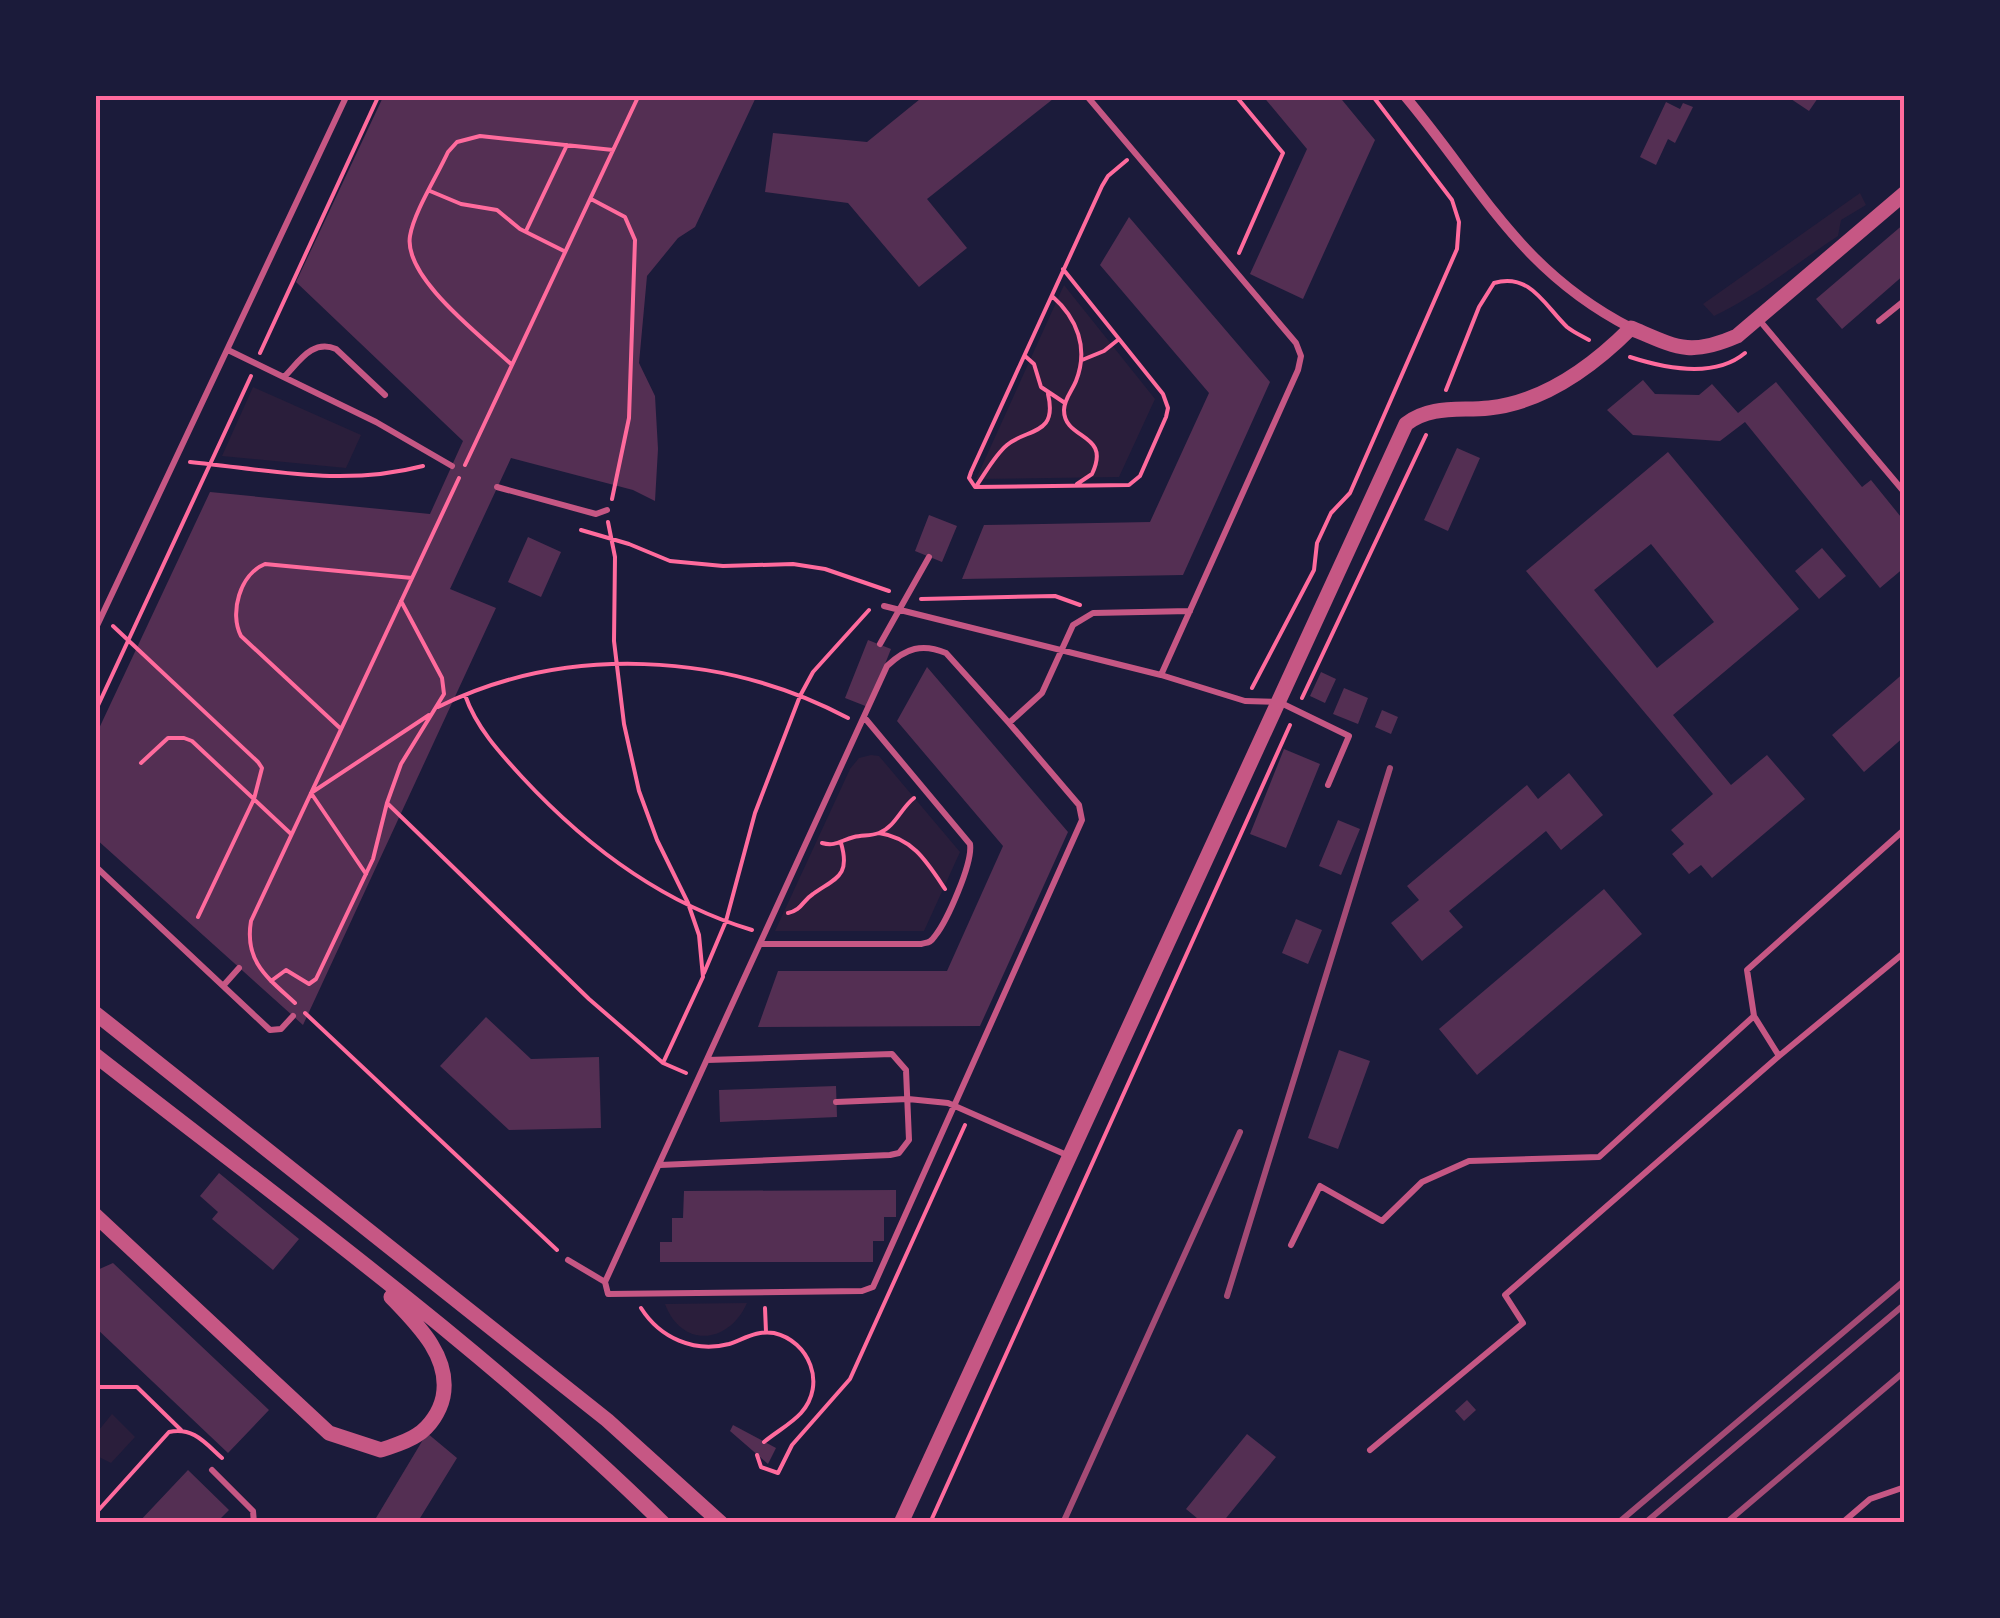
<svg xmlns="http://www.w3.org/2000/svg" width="2000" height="1618" viewBox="0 0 2000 1618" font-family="'Open Sans',sans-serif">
	<rect width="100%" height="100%" fill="#1b1b3a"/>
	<path fill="#2a1e3b" d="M 1860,193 L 1866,205 L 1841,220 L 1838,236 C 1797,263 1758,295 1714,316 L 1703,304 Z
		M 1064,285 L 1155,399 L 1119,477 L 976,479 Z
		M 253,387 L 361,435 L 346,468 L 222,456 Z
		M 871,755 L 879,756 L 960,852 L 924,931 L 775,931 L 850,769 L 859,758 Z
		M 747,1303 C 729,1344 682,1349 665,1304 Z
		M 112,1414 L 135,1437 L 111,1463 L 95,1455 L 95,1435 Z"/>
	<path fill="#542f53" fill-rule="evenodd" d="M 384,95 L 757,95 L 695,227 L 678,238 L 647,276 L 639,363 L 655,396 L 658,449 L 655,501 L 633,490 L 511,458 L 450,589 L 496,608 L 303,1025 L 95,838 L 95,737 L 210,492 L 430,514 L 463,441 L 296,282 Z
		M 925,95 L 1050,95 L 1053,99 L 927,199 L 967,248 L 919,287 L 848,203 L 765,192 L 773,133 L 867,142 Z
		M 1262,95 L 1338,95 L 1375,140 L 1303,299 L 1250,274 L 1307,149 Z
		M 1785,95 L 1820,95 L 1809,111 Z
		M 1666,102 L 1680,109 L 1683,103 L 1693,107 L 1675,143 L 1668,139 L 1656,165 L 1640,157 Z
		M 1129,217 L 1270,382 L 1183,575 L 962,579 L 984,525 L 1150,522 L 1209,393 L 1100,265 Z
		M 1905,223 L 1905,274 L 1842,329 L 1816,299 Z
		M 1643,380 L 1655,394 L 1699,395 L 1712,384 L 1738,413 L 1776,382 L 1862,487 L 1871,480 L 1905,522 L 1905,567 L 1880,588 L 1745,422 L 1720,441 L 1633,435 L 1607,410 Z
		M 1457,448 L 1480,458 L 1448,531 L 1424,520 Z
		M 1668,452 L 1799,609 L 1673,715 L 1731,785 L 1767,755 L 1805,799 L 1712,878 L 1701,865 L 1689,874 L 1672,854 L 1684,844 L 1671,830 L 1713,794 L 1526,571 ZM 1651,544 L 1714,622 L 1657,668 L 1594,590 Z
		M 929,515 L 957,526 L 942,562 L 915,551 Z
		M 528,537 L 561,552 L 541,597 L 508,582 Z
		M 1822,548 L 1846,576 L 1819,599 L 1795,571 Z
		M 868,640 L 891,649 L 868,707 L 845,698 Z
		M 927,667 L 1068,832 L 980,1026 L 758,1027 L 778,971 L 947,971 L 1003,846 L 897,721 Z
		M 1321,672 L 1336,679 L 1325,703 L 1310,696 Z
		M 1905,672 L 1905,736 L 1864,772 L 1832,735 Z
		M 1344,688 L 1368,698 L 1358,724 L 1333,714 Z
		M 1382,710 L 1398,717 L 1391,734 L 1375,727 Z
		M 1284,749 L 1320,764 L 1286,848 L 1250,834 Z
		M 1569,773 L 1603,815 L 1561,850 L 1546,831 L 1449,911 L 1463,927 L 1422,961 L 1391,923 L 1419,900 L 1407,886 L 1527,785 L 1538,799 Z
		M 1338,820 L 1360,829 L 1341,875 L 1319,866 Z
		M 1604,889 L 1642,934 L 1477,1075 L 1439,1029 Z
		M 1296,919 L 1322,930 L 1308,964 L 1282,953 Z
		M 486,1017 L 531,1059 L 599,1057 L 601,1128 L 509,1130 L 440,1066 Z
		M 1339,1050 L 1370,1061 L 1338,1149 L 1308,1138 Z
		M 836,1086 L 837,1117 L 720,1122 L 719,1090 Z
		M 219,1173 L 299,1239 L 273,1270 L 212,1219 L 218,1212 L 200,1196 Z
		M 896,1190 L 896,1217 L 884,1217 L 884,1241 L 873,1241 L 873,1262 L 660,1262 L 660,1242 L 672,1242 L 672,1218 L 683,1218 L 684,1191 Z
		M 113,1263 L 269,1410 L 228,1453 L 95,1327 L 95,1271 Z
		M 1467,1400 L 1476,1410 L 1464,1421 L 1455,1411 Z
		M 733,1425 L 776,1448 L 768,1464 L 730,1431 Z
		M 427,1433 L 457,1458 L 417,1523 L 373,1523 Z
		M 1247,1434 L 1276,1457 L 1222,1523 L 1203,1523 L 1186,1509 Z
		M 188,1470 L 229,1510 L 216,1523 L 138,1523 Z"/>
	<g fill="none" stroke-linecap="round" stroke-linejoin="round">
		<path stroke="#ff6b9d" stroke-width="4" d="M 1235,95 L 1283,153 L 1239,253
			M 430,191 L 461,204 L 497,210 L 520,229 L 564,251
			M 591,199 L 625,217 L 635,240 L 629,418 L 612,499
			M 526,231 L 567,145
			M 1063,269 L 1163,394 L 1168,408 L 1166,417 L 1140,476 L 1129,485 L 975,487 L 969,478 L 971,472 L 1102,186 L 1108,176 L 1127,160
			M 1052,296 C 1077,318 1089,348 1076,381 C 1072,391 1064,399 1064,410 C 1064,441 1112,432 1092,474 L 1077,484
			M 260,353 L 379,95
			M 1025,356 L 1034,364 L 1041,387 L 1065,403
			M 1630,357 C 1664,368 1714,379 1745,353
			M 1082,360 L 1104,351 L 1119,339
			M 512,365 C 484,338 403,278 410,236 C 414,212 437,176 448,152 L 457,142 L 480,136 L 613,150
			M 1446,390 L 1479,307 L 1494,283 C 1530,272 1545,306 1567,327 C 1573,332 1582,336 1589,340
			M 190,462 C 270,470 343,487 423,466
			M 465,465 L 639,95
			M 977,485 C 986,472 995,455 1007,445 C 1027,428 1058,436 1048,394
			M 608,522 L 615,557 L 614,641 L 624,724 L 639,791 L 657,840 L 688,903 L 699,935 L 703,977 L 663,1063
			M 581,530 L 629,544 L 670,561 L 723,566 L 793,564 L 825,569 L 889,591
			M 921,599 L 1055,596 L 1080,605
			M 113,626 L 258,762 L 262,768 L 254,799 L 198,917
			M 1252,688 L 1314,570 L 1317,543 L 1331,513 L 1350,493 L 1457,249 L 1459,222 L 1452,200 L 1372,95
			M 465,695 C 476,727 499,752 522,777 C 585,845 662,903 752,930
			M 1302,698 L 1426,435
			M 438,707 C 565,644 724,652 848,718
			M 95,712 L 251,376
			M 341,729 L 241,636 C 229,613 240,574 265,564 L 412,578
			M 141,763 L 168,738 L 184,738 L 192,741 L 290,833
			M 387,803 L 589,999 L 663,1063 L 686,1073
			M 879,833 C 913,838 927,862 945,889
			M 822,843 C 836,847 841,840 854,837 C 862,835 871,836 879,833 C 895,827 901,808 914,798
			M 366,874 L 311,793 L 429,715
			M 788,913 C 802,910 802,901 813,894 C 835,878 851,877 841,843
			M 704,973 L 726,921 L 755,813 L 800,696 L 813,672 L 869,610
			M 271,981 L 286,970 L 309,984 L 316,979 L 373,859 L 387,803 L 401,764 L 444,694 L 442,678 L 401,601
			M 295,1003 C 268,978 244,962 251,921 L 459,478
			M 305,1013 L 557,1250
			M 641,1308 C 660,1338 694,1353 729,1344 C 744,1339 757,1330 774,1333 C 809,1341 827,1384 801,1413 C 791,1424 776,1432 764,1442
			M 765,1308 L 766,1332
			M 95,1387 L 137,1387 L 181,1430
			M 757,1455 L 761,1467 L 778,1473 L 792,1445 L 850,1379 L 965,1125
			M 95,1514 L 169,1432 C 194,1427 205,1443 222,1458
			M 930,1523 L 1290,725"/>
		<path stroke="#c65784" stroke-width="6" d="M 1086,95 L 1296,343 L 1301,356 L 1298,370 L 1161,675
			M 1760,321 L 1905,493
			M 1879,321 L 1905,300
			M 228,350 L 376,422 L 452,466
			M 284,377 C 299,362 312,339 336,349 L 385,395
			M 497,487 L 596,514 L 607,510
			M 884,606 L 1161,675 L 1245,701 L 1279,702 L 1349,736 L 1328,785
			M 95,630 L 347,95
			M 880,644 L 929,557
			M 1009,723 L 946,653 C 922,643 906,648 887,666 L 605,1282 L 608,1294 L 862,1291 L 873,1287 L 1082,820 L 1079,805 L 1009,723 L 1042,693 L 1073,625 L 1093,613 L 1190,611
			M 95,866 L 270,1030 L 281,1029 L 293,1016
			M 760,944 L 921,944 C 929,942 930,943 935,936 C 947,921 973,863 970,844 L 864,717
			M 223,986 L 239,968
			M 1754,1016 L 1779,1056 L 1905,952
			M 836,1102 L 908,1099 L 948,1103 L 1069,1156
			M 660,1165 L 890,1155 L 899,1153 L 909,1140 L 906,1070 L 892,1054 L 707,1060
			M 1291,1245 L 1320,1186 L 1382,1221 L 1422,1182 L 1469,1161 L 1599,1157 L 1754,1016 L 1747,970 L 1905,829
			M 568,1260 L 605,1282
			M 1370,1450 L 1523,1323 L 1505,1295 L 1779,1056
			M 212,1470 L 253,1511 L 254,1523
			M 1842,1523 L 1870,1499 L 1905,1487"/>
		<path stroke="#c65784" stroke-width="10" d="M 1404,95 C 1481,186 1518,270 1631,328"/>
		<path stroke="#c65784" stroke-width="15" d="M 95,1013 L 607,1420 L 721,1523
			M 95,1055 C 288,1206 488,1351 663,1523
			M 95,1215 L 329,1433 L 381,1450 C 392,1446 407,1442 417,1435 C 430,1427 440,1411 443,1397 C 451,1357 418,1325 391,1297
			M 901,1523 L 1406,424 C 1431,405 1459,411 1489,408 C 1545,402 1593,366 1631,328 C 1676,347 1689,357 1737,336 L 1905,193"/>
		<path stroke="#a44b75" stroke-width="6" d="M 1227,1296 L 1390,768
			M 1063,1523 L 1240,1132
			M 1618,1523 L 1905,1280
			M 1645,1523 L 1905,1304
			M 1726,1523 L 1905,1371"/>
	</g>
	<rect width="2000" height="1618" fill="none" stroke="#1b1b3a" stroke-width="195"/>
	<rect x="98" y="98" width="1804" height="1422" fill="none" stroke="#ff6b9d" stroke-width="4"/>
</svg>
